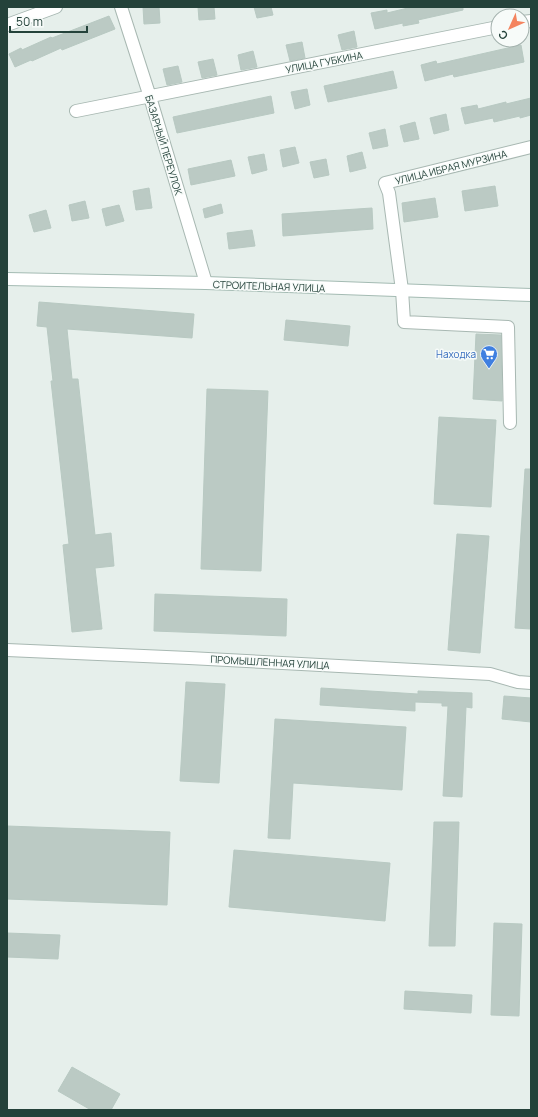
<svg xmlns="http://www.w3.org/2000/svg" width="538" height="1117" viewBox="0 0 538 1117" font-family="Manrope,sans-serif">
	<rect width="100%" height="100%" fill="#e6efeb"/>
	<path fill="#bbcac4" stroke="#b8c9c2" d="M 143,7 L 159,7 L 160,23 L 144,24 Z
		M 198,7 L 214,7 L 215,19 L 199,20 Z
		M 254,7 L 271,7 L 273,15 L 257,18 Z
		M 412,7 L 463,7 L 463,10 L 418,20 L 419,23 L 403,26 L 403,23 L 375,29 L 371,13 L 387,10 L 387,13 Z
		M 109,16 L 115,29 L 62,50 L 61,48 L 32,61 L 31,60 L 15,67 L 9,54 L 21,48 L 22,50 L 51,37 L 52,38 Z
		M 354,31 L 357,47 L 342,50 L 338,35 Z
		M 302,42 L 305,58 L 290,61 L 286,45 Z
		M 521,45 L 524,62 L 454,77 L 453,74 L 425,81 L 421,65 L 436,61 L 437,64 Z
		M 253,51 L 257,67 L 241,70 L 238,55 Z
		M 213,59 L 217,75 L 202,78 L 198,62 Z
		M 178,66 L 182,82 L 167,85 L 163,69 Z
		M 393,71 L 397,88 L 328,102 L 324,86 Z
		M 307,89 L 310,105 L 295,109 L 291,92 Z
		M 271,96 L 274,113 L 177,133 L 173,117 Z
		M 531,98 L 531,115 L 520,118 L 520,116 L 494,122 L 493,118 L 465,124 L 461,108 L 477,105 L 478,109 L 506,102 L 506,104 Z
		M 446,114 L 449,130 L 434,134 L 430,118 Z
		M 415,122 L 419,139 L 404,142 L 400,126 Z
		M 385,129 L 388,146 L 373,149 L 369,133 Z
		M 295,147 L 299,163 L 283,167 L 280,150 Z
		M 362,152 L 366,168 L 350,172 L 347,156 Z
		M 264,154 L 267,170 L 252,174 L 248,157 Z
		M 326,159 L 329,175 L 314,178 L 310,162 Z
		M 231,160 L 235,176 L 191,185 L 188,169 Z
		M 495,186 L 498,206 L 465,211 L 462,191 Z
		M 149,188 L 152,208 L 136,210 L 133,191 Z
		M 435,198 L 438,217 L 404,222 L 402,203 Z
		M 85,201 L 89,218 L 72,221 L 69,205 Z
		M 221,204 L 223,213 L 205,218 L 203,209 Z
		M 119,205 L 124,221 L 106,226 L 102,209 Z
		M 372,208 L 373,229 L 283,236 L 282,214 Z
		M 46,210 L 51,228 L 34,232 L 29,215 Z
		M 252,230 L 255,246 L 229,249 L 227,233 Z
		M 39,302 L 194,314 L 192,338 L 67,329 L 72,379 L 78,379 L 95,535 L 111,533 L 114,566 L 95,568 L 102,629 L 72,632 L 63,545 L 69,544 L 51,381 L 53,381 L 47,327 L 37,326 Z
		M 286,320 L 350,326 L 348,346 L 284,340 Z
		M 476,334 L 501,335 L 502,401 L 473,399 Z
		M 207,389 L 268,391 L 261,571 L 201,569 Z
		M 439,417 L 496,420 L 491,507 L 434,504 Z
		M 525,469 L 531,469 L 531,629 L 515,628 Z
		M 457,534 L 489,536 L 480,653 L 448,650 Z
		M 155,594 L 287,599 L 286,636 L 154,631 Z
		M 186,682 L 225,684 L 219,783 L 180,781 Z
		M 321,688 L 418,694 L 418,691 L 472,693 L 472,708 L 466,707 L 462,797 L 443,796 L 448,706 L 442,706 L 442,703 L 415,702 L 415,711 L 320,705 Z
		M 504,696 L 531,698 L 531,722 L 502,719 Z
		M 275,719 L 406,727 L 402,790 L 293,783 L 290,839 L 268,838 Z
		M 434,822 L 459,822 L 455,946 L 429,946 Z
		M 7,826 L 170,832 L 167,905 L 7,899 Z
		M 234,850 L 390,863 L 385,921 L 229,907 Z
		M 494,923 L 522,924 L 519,1016 L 491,1015 Z
		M 7,933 L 60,935 L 58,959 L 7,957 Z
		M 405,991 L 472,995 L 471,1013 L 404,1009 Z
		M 72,1067 L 120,1094 L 111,1110 L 91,1110 L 58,1091 Z"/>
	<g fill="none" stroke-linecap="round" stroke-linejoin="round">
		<g stroke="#a8b8b2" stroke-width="14">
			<path id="minor" d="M 121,7 L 150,97 L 206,283
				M 522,22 L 531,21
				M 7,25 L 56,7
				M 76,111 L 498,27
				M 510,423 L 508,327 L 404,322 L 402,290 L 389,193 L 385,183 L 531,147
				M 7,650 L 189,658 L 490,674 L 518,682 L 531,683"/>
		</g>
		<g stroke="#a4bbb3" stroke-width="14">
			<path id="secondary" d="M 7,279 L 206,283 L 531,295"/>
		</g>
		<use href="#minor" stroke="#fff" stroke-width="12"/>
		<use href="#secondary" stroke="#fff" stroke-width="12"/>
	</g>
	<defs>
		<g id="supermarket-pin" transform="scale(0.9)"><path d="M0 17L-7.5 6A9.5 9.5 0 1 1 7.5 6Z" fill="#3f7fe0" stroke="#f7fbf9"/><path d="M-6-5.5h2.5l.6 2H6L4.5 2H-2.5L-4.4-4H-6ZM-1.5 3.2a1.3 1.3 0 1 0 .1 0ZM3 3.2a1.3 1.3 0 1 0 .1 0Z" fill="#fff"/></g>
	</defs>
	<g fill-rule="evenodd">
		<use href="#supermarket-pin" x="489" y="354"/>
	</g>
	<g text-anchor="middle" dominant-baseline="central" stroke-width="3" stroke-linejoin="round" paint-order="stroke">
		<g font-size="10" fill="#24423a" stroke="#f7fbf9">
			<text transform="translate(324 62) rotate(-11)">УЛИЦА ГУБКИНА</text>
			<text transform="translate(164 145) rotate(73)">БАЗАРНЫЙ ПЕРЕУЛОК</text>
			<text transform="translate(451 167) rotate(-14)">УЛИЦА ИБРАЯ МУРЗИНА</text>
			<text transform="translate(269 286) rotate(2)">СТРОИТЕЛЬНАЯ УЛИЦА</text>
			<text transform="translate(270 662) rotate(3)">ПРОМЫШЛЕННАЯ УЛИЦА</text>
		</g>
		<g font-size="10" fill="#366cbe" stroke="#f7fbf9" text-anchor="end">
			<text x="476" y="354">Находка</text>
		</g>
	</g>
	<rect width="538" height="1117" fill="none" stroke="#24423a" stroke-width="16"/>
	<g transform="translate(510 28) rotate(225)"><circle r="19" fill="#f7fbf9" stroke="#a3b1ad"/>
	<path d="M0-3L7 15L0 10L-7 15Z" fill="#f4845f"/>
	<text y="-6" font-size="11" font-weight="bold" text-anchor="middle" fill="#24423a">С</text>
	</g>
	<path d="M10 26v6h77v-6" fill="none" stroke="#24423a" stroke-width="2"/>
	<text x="16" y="26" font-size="12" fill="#24423a" stroke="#f7fbf9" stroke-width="3" paint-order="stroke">50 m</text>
</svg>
